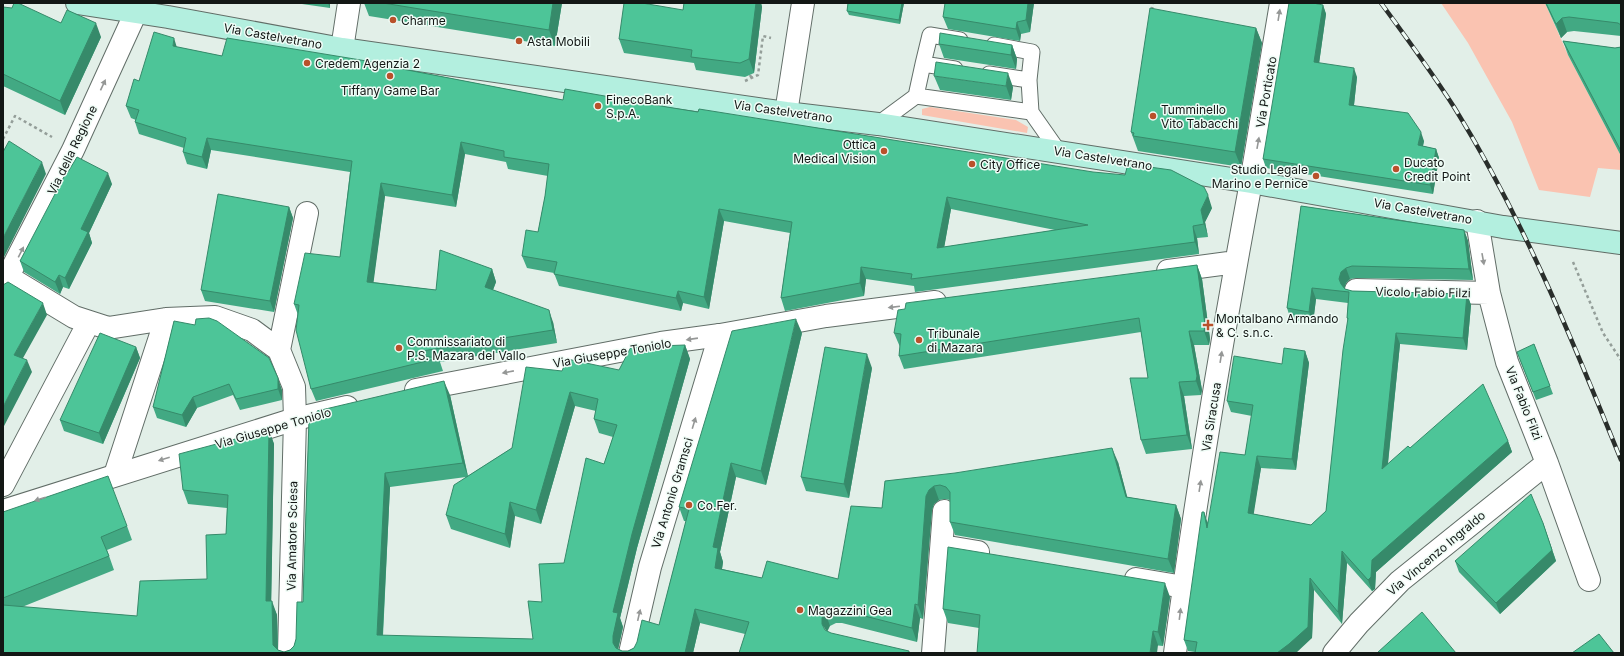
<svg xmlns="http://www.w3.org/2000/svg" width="1624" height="656" viewBox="0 0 1624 656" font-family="Inter,sans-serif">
	<rect width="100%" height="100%" fill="#e2efe8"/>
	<path fill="#fac3b1" d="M 1441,3 L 1545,3 L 1568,55 L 1621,156 L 1621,170 L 1598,168 L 1590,197 L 1539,190 L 1512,122 L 1468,43 Z
		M 930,107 L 1016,120 L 1028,127 L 1027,133 L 922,115 L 922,109 Z"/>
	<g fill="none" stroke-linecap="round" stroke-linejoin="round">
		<g stroke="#616d67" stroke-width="17">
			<path id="service" d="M 994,45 L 1032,52 L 1029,80
				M 923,64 L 930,35 L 960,40
				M 989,74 L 1029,80 L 1031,112
				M 916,96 L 923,64 L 955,69
				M 878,124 L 916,96 L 1031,112 L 1059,152"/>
		</g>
		<g stroke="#616d67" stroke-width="24">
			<path id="minor" d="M 342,49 L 349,3
				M 786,113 L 803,3
				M 1251,182 L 1281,3
				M 1477,221 L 1489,293 L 1507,362 L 1547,463 L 1589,580
				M 8,277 L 74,317 L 108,328 L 166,319 L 215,317 L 252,330 L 279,350 L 294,387 L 295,419 L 289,653
				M 3,286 L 73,150 L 136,12
				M 1356,290 L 1489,293
				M 279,350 L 307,213
				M 115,475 L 166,319
				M 3,485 L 89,322
				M 942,546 L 978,552
				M 1136,579 L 1184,587
				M 630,653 L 650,567 L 720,335
				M 933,653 L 944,511
				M 1334,653 L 1359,623 L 1400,581 L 1547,463"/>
		</g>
		<g stroke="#616d67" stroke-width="24">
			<path id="tertiary" d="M 1168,271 L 1236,262
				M 416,390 L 661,343 L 720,335 L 826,316 L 935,302
				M 3,511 L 295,419 L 347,407
				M 1175,653 C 1196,495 1222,338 1251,182"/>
		</g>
		<g stroke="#616d67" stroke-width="24">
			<path id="secondary" d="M 77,3 L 168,17 L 342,49 L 786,113 L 878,124 L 1251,182 L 1503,227 L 1621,243"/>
		</g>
		<path stroke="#949e99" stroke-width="2.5" stroke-dasharray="3 3" stroke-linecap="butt" d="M 1152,10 L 1153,3
			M 750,75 L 752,79
			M 745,81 L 758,75 L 763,36 L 771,38
			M 3,139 L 15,116 L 52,137
			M 1573,262 L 1603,333 L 1621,360"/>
		<use href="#service" stroke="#fff" stroke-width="15"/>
		<use href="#minor" stroke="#fff" stroke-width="22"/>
		<use href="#tertiary" stroke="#fff" stroke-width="22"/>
		<use href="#secondary" stroke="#b3efdf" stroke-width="22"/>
		<g stroke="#292e2b" stroke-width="4.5">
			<path id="rail" d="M 1381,3 C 1406,37 1431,71 1454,107 C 1523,218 1572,339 1621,460"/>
		</g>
		<use href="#rail" stroke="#effcf6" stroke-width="3" stroke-dasharray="9" stroke-linecap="butt"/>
	</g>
	<path fill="#42a983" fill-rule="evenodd" d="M 295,3 L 330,3 L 330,8 Z
		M 364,3 L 562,3 L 555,46 L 369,16 Z
		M 684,3 L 761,3 L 762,7 L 754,73 L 745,77 L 696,70 L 694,63 L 624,53 L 619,39 L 683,10 Z
		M 848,3 L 904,3 L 900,24 L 849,15 L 847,11 Z
		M 1034,3 L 1030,32 L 1021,34 L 1020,41 L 948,29 L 943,17 Z
		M 1545,3 L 1621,3 L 1621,36 L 1574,31 L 1567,32 L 1561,38 Z
		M 1323,5 L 1326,14 L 1319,63 L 1357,77 L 1354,105 L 1424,141 L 1423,146 L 1436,149 L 1439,158 L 1433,194 L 1266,168 L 1263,159 Z
		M 3,7 L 61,23 L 101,37 L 65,115 L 3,86 Z
		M 1256,28 L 1262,43 L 1241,167 L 1138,151 L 1131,132 Z
		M 1563,41 L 1615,48 L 1621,47 L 1621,156 L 1568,55 Z
		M 939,44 L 1012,45 L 1017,59 L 1016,69 L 944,58 Z
		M 177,47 L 222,56 L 397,66 L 398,68 L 563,100 L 1212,208 L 1205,222 L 1208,237 L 1197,238 L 1199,254 L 915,292 L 914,286 L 866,279 L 864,296 L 785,311 L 781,298 L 790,233 L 724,221 L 709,309 L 683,303 L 681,311 L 559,286 L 554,273 L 527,268 L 522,256 L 538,232 L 545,196 L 548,176 L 508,169 L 506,162 L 465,154 L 456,207 L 385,196 L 373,282 L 436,290 L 492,269 L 496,282 L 493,290 L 553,322 L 557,343 L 440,362 L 443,371 L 316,401 L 311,389 L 298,315 L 294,304 L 340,257 L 350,172 L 211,150 L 207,169 L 187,164 L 183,152 L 184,148 L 139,134 L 135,122 L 136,120 L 131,118 L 126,106 L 139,81 ZM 951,209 L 1055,230 L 944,247 Z
		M 934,76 L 1013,87 L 1011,100 L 940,90 Z
		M 68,172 L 112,184 L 89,233 L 92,243 L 69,289 L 63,287 L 60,294 L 24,272 L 20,261 Z
		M 1301,206 L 1464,230 L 1468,241 L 1473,280 L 1356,278 L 1350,279 L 1346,283 L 1344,288 L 1345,289 L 1352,291 L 1467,294 L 1471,305 L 1467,350 L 1400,344 L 1388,464 L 1410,448 L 1508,441 L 1512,452 L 1376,572 L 1375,589 L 1372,591 L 1347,563 L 1342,624 L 1314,590 L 1312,638 L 1195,652 L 1188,651 L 1184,640 L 1204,512 L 1207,523 L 1245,455 L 1252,416 L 1231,412 L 1227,401 L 1282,364 L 1305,351 L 1309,363 L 1296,470 L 1261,468 L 1253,514 L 1311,525 L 1326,511 L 1348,321 L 1347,318 L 1348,303 L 1316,299 L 1313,323 L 1291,320 L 1287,308 Z
		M 289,207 L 293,218 L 274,312 L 205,301 L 201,290 Z
		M 1197,265 L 1202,279 L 1210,339 L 1209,345 L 1194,345 L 1202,390 L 1201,395 L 1184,396 L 1192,449 L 1146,454 L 1141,440 L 1148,378 L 1141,332 L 904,369 L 899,356 L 900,347 L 894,333 Z
		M 174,321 L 282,390 L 282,400 L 240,410 L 233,395 L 197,408 L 186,427 L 157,418 L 153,407 Z
		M 802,333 L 766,485 L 736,477 L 720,552 L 723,562 L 722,569 L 762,578 L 838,579 L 882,508 L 885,481 L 1118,462 L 1127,497 L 1176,505 L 1181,519 L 1174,573 L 955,535 L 950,522 L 950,500 L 945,499 L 939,500 L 934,504 L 932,510 L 923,619 L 920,618 L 917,642 L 842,623 L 836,623 L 830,626 L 745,634 L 700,623 L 693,653 L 3,653 L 3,512 L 127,526 L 132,540 L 107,550 L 114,570 L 22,607 L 137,616 L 207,579 L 226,534 L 227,508 L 188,504 L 183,490 L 269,430 L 274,444 L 271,601 L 277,615 L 278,650 L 284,652 L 290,650 L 294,646 L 296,639 L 303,602 L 309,420 L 450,395 L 468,476 L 512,448 L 562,371 L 619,370 L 685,345 L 690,359 L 637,548 L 620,618 L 623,627 L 618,649 L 622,651 L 628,651 L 634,648 L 659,625 L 686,521 L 684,521 L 679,507 ZM 575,406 L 596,411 L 594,419 L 599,433 L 613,437 L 604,464 L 564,563 L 542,602 L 533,639 L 383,636 L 390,487 L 466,477 L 446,515 L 451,529 L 510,548 L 515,516 L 541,524 Z
		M 1534,344 L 1553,394 L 1536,400 L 1520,360 Z
		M 136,347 L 140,358 L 103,444 L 64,431 L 60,420 Z
		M 872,368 L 849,498 L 806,491 L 801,477 Z
		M 1543,523 L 1556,561 L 1500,614 L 1459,572 L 1455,561 Z
		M 1170,597 L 1163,646 L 979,628 L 948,623 L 943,609 Z"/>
	<path fill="#368a6a" d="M 328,3 L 330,3 L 330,8 Z
		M 553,3 L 562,3 L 555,46 L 549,30 Z
		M 756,3 L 761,3 L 762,7 L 754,73 L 749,59 Z
		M 902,3 L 904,3 L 900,24 L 899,20 Z
		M 1028,3 L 1034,3 L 1030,32 L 1026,20 Z
		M 1323,5 L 1326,14 L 1318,71 L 1314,62 Z
		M 1562,18 L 1567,32 L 1561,38 L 1556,24 Z
		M 1017,22 L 1021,34 L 1020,41 L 1016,29 Z
		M 96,23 L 101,37 L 65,115 L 60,101 Z
		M 1256,28 L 1262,43 L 1241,167 L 1235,152 Z
		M 174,38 L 178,51 L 173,46 Z
		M 1012,45 L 1017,59 L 1016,69 L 1011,55 Z
		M 1354,68 L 1357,77 L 1353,114 L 1349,105 Z
		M 1008,73 L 1013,87 L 1011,100 L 1006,86 Z
		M 1421,132 L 1424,141 L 1421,154 L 1418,145 Z
		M 207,138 L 211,150 L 207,169 L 202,157 Z
		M 461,142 L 465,154 L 456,207 L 452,195 Z
		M 1436,149 L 1439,158 L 1433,194 L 1430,185 Z
		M 42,162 L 46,174 L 3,259 L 3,238 Z
		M 108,173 L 112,184 L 89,233 L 92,243 L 69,289 L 65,278 L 81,229 Z
		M 381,183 L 385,196 L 372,294 L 367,282 Z
		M 1208,195 L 1212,208 L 1205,222 L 1208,237 L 1204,224 L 1201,210 Z
		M 947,197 L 951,209 L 942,260 L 937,248 Z
		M 289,207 L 293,218 L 274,312 L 270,301 Z
		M 719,209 L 724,221 L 709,309 L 704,297 Z
		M 1193,226 L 1197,238 L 1199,254 L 1195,242 Z
		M 1464,230 L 1468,241 L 1473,280 L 1469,269 Z
		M 1197,265 L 1202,279 L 1210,339 L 1209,345 L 1204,331 Z
		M 861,267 L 866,279 L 864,296 L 860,283 Z
		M 1346,268 L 1350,279 L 1346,283 L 1344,290 L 1341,284 L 1339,279 L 1341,272 Z
		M 492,269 L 496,282 L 489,300 L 485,287 Z
		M 59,275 L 63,287 L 60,294 L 55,282 Z
		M 1312,288 L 1316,299 L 1313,323 L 1309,312 Z
		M 678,291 L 683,303 L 681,311 L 676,298 Z
		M 1467,294 L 1471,305 L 1467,350 L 1463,338 Z
		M 43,303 L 47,315 L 18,367 L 14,355 Z
		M 549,310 L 553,322 L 557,343 L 553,330 Z
		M 796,319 L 802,333 L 766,485 L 761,471 Z
		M 1189,331 L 1194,345 L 1202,390 L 1201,395 L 1196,381 Z
		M 1396,333 L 1400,344 L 1386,481 L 1382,469 Z
		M 685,345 L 690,359 L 637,548 L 620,618 L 623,627 L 618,650 L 613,643 L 613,612 L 632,534 Z
		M 136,347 L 140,358 L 103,444 L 99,433 Z
		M 1305,351 L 1309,363 L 1296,470 L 1292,459 Z
		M 867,354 L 872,368 L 849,498 L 844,484 Z
		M 27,360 L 32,372 L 3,428 L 3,407 Z
		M 278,378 L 282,390 L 282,400 L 278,389 Z
		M 444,381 L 450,395 L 468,477 L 463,463 Z
		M 1179,382 L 1184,396 L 1192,449 L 1187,435 Z
		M 570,392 L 575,406 L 541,524 L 536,510 Z
		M 193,397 L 197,408 L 186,427 L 182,415 Z
		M 269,430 L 274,444 L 271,615 L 266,601 Z
		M 1508,441 L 1512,452 L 1376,572 L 1375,589 L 1372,591 L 1368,580 L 1372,560 Z
		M 1112,448 L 1118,462 L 1131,511 L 1126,497 Z
		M 1257,456 L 1261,468 L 1252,525 L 1248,513 Z
		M 731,463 L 736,477 L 720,552 L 723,562 L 720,582 L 715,568 L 713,547 Z
		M 385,473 L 390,487 L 382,649 L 377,635 Z
		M 934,486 L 939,500 L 934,504 L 932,510 L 923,619 L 918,605 L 926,496 L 929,490 Z
		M 510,502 L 515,516 L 510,548 L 505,534 Z
		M 1176,505 L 1181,519 L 1174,573 L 1168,559 Z
		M 1204,512 L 1208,524 L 1207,528 Z
		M 1543,523 L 1556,561 L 1500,614 L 1496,603 Z
		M 1342,551 L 1347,563 L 1342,624 L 1338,612 Z
		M 1310,578 L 1314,590 L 1312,638 L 1296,653 L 1277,653 Z
		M 1165,583 L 1170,597 L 1163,646 L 1158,632 Z
		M 272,601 L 277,615 L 278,653 L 273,645 Z
		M 915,604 L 920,618 L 917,642 L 912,628 Z
		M 695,609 L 700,623 L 693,653 L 685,653 Z
		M 825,612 L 830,626 L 827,632 L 822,624 L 822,618 Z
		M 1153,631 L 1158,645 L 1157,653 L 1150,653 Z"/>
	<path fill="#4dc598" stroke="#368a6a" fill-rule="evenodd" d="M 14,3 L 18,3 L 61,23 L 67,10 L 96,23 L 60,101 L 3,74 L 3,7 L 12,8 Z
		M 383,3 L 553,3 L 549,30 Z
		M 624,3 L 642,3 L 683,10 L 684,3 L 756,3 L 749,59 L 740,63 L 691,57 L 692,50 L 619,39 Z
		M 848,3 L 902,3 L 899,20 L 847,11 Z
		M 945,3 L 1028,3 L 1026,20 L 1017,22 L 1016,29 L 943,17 Z
		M 1289,3 L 1313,3 L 1323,5 L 1314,62 L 1354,68 L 1349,105 L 1408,113 L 1421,132 L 1418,145 L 1436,149 L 1430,185 L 1263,159 Z
		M 1546,3 L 1621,3 L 1621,25 L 1618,23 L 1569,17 L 1562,18 L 1556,24 Z
		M 1150,8 L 1256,28 L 1235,152 L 1133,136 L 1134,133 L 1131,132 Z
		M 154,32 L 174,38 L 173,46 L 222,56 L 227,38 L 397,66 L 397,68 L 563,100 L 565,89 L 667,107 L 698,112 L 699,109 L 1093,172 L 1125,175 L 1128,164 L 1171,170 L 1204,187 L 1208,195 L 1201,210 L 1204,224 L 1193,226 L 1195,242 L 911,279 L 912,274 L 861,267 L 860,283 L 781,298 L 792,222 L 719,209 L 704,297 L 678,291 L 676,298 L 554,274 L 557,262 L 522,256 L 526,230 L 538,232 L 545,196 L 549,164 L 504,157 L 504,151 L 461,142 L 452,195 L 381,183 L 367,282 L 436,290 L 440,250 L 492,269 L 485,287 L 549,310 L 553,330 L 410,353 L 410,355 L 439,358 L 311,389 L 296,330 L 299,305 L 294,304 L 305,253 L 340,257 L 352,161 L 207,138 L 202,157 L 183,152 L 186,138 L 135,122 L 139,110 L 126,106 L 134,79 L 139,81 ZM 947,197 L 1088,225 L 937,248 Z
		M 940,33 L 1012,45 L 1011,55 L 939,44 Z
		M 1563,41 L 1615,48 L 1621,47 L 1621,151 Z
		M 936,62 L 1008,73 L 1006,86 L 934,76 Z
		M 9,141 L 42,162 L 3,238 L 3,152 Z
		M 77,157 L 108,173 L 81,229 L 88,232 L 65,278 L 59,275 L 55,282 L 20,261 L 67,171 L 68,172 Z
		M 218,194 L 289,207 L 270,301 L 201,290 Z
		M 1301,206 L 1464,230 L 1469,269 L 1352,266 L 1346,268 L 1341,272 L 1339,279 L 1341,284 L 1345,289 L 1352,291 L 1467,294 L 1463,338 L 1396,333 L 1382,469 L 1408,446 L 1410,448 L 1483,384 L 1508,441 L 1372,560 L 1371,577 L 1368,580 L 1342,551 L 1338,612 L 1310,578 L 1308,627 L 1289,644 L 1277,653 L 1195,653 L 1197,642 L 1184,640 L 1202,512 L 1204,512 L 1207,528 L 1220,452 L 1245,455 L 1253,405 L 1227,401 L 1234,356 L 1282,364 L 1284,348 L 1305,351 L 1292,459 L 1257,456 L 1248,513 L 1311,525 L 1326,511 L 1343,350 L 1348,318 L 1347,318 L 1349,292 L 1312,288 L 1309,312 L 1287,308 Z
		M 1197,265 L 1205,325 L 1204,331 L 1189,331 L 1197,376 L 1196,381 L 1179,382 L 1187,435 L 1141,440 L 1130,378 L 1148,378 L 1139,318 L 899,356 L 901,334 L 894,333 L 898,310 L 905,309 L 906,303 Z
		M 8,282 L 43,303 L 14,355 L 27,360 L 3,407 L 3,285 Z
		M 209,318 L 217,321 L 269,358 L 278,378 L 278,389 L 236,399 L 229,384 L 193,397 L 182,415 L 153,407 L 174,321 L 195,325 L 196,319 Z
		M 796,319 L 761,471 L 731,463 L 713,547 L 718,548 L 715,568 L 762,578 L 767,561 L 838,579 L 851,506 L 882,508 L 885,481 L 955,473 L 1112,448 L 1126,497 L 1176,505 L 1168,559 L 950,522 L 950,492 L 946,487 L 940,485 L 934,486 L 929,490 L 926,496 L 918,605 L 915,604 L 912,628 L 837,609 L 831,609 L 825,612 L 822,618 L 822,624 L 825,630 L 831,633 L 909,651 L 909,653 L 739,653 L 749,622 L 695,609 L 685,653 L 3,653 L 3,605 L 137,616 L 140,581 L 207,579 L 206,535 L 226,534 L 228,495 L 183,490 L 179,454 L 269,430 L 266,601 L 272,601 L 273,645 L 278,650 L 284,652 L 290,650 L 294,646 L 296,639 L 297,602 L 303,602 L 309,420 L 319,417 L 317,411 L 444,381 L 463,463 L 385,473 L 377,635 L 533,639 L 528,601 L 542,602 L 539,564 L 564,563 L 586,458 L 604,464 L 617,425 L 594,419 L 598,399 L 570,392 L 536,510 L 510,502 L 505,534 L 446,515 L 454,485 L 512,448 L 526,367 L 562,371 L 567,359 L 619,370 L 631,347 L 685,345 L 632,534 L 613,612 L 618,613 L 613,636 L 613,643 L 616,648 L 622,651 L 628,651 L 634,648 L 637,642 L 642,620 L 659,625 L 689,509 L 679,507 L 732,331 Z
		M 100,333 L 136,347 L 99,433 L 60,420 Z
		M 1534,344 L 1550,386 L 1533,392 L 1517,352 Z
		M 825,347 L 867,354 L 844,484 L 801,477 Z
		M 108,476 L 127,526 L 101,537 L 109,556 L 3,598 L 3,512 Z
		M 1531,494 L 1543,523 L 1552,550 L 1496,603 L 1455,561 Z
		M 948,547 L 1165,583 L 1158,632 L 1153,631 L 1150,653 L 977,653 L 980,615 L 943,609 Z
		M 1422,612 L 1456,653 L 1377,653 Z
		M 1599,634 L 1614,653 L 1572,653 Z"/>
	<defs><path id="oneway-solid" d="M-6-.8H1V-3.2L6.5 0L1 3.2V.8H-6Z"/></defs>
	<g fill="#959796">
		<use href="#oneway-solid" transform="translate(1279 15) rotate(-81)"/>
		<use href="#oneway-solid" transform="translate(103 85) rotate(-65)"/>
		<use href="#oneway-solid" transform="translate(1258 143) rotate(-80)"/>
		<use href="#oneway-solid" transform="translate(21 252) rotate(-63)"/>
		<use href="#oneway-solid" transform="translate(1483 259) rotate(80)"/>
		<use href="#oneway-solid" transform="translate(894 307) rotate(173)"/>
		<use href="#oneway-solid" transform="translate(692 339) rotate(172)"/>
		<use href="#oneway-solid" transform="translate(1221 357) rotate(-81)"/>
		<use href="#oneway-solid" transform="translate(508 372) rotate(169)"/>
		<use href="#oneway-solid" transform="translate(694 423) rotate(-73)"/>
		<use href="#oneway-solid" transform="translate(164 459) rotate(163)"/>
		<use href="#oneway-solid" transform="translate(1200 486) rotate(-81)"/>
		<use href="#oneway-solid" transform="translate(40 499) rotate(162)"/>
		<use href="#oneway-solid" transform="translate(1180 614) rotate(-83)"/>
		<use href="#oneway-solid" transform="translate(639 615) rotate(-77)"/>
	</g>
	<g fill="#b9512b" stroke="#effcf6" stroke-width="1.5">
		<circle cx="393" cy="20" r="4"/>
		<circle cx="519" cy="41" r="4"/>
		<circle cx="307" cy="63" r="4"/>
		<circle cx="390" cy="76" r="4"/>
		<circle cx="598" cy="106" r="4"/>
		<circle cx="1153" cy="116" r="4"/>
		<circle cx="884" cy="151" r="4"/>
		<circle cx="972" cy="164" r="4"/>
		<circle cx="1396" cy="169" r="4"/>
		<circle cx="1316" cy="176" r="4"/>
		<path d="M1206 319h4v4h4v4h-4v4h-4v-4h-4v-4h4z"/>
		<circle cx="919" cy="340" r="4"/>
		<circle cx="399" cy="348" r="4"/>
		<circle cx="689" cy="505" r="4"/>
		<circle cx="800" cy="610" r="4"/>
	</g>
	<g text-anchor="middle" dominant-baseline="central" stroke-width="3" stroke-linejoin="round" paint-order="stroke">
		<g font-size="12" fill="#131715" stroke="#effcf6" text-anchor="start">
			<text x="401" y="20">Charme</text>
			<text x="527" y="41">Asta Mobili</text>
			<text x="315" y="63">Credem Agenzia 2</text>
			<text x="390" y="90" text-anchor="middle">Tiffany Game Bar</text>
			<text x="606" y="99">FinecoBank<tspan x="606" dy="14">S.p.A.</tspan></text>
			<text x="1161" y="109">Tumminello<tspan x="1161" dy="14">Vito Tabacchi</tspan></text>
			<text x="876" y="144" text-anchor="end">Ottica<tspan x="876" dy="14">Medical Vision</tspan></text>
			<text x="1404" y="162">Ducato<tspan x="1404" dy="14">Credit Point</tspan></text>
			<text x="980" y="164">City Office</text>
			<text x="1308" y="169" text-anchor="end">Studio Legale<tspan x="1308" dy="14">Marino e Pernice</tspan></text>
			<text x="1216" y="318">Montalbano Armando<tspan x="1216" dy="14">&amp; C. s.n.c.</tspan></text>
			<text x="927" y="333">Tribunale<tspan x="927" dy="14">di Mazara</tspan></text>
			<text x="407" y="341">Commissariato di<tspan x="407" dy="14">P.S. Mazara del Vallo</tspan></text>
			<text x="697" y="505">Co.Fer.</text>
			<text x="808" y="610">Magazzini Gea</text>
		</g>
		<g font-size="12" fill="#131715" stroke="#effcf6">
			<text transform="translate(273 36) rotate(10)">Via Castelvetrano</text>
			<text transform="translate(1266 92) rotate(-80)">Via Porticato</text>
			<text transform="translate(783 111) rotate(8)">Via Castelvetrano</text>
			<text transform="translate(72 150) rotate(-64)">Via della Regione</text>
			<text transform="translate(1103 158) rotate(9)">Via Castelvetrano</text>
			<text transform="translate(1423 211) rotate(10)">Via Castelvetrano</text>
			<text transform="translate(1423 292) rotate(1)">Vicolo Fabio Filzi</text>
			<text transform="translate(612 353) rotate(-10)">Via Giuseppe Toniolo</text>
			<text transform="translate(1524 403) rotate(68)">Via Fabio Filzi</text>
			<text transform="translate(1211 417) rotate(-81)">Via Siracusa</text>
			<text transform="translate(273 428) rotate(-16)">Via Giuseppe Toniolo</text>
			<text transform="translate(672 493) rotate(-73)">Via Antonio Gramsci</text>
			<text transform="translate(292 536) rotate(-89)">Via Amatore Sciesa</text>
			<text transform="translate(1436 553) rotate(-40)">Via Vincenzo Ingraldo</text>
		</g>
	</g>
	<rect width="1624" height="656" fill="none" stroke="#131715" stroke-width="8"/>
</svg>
